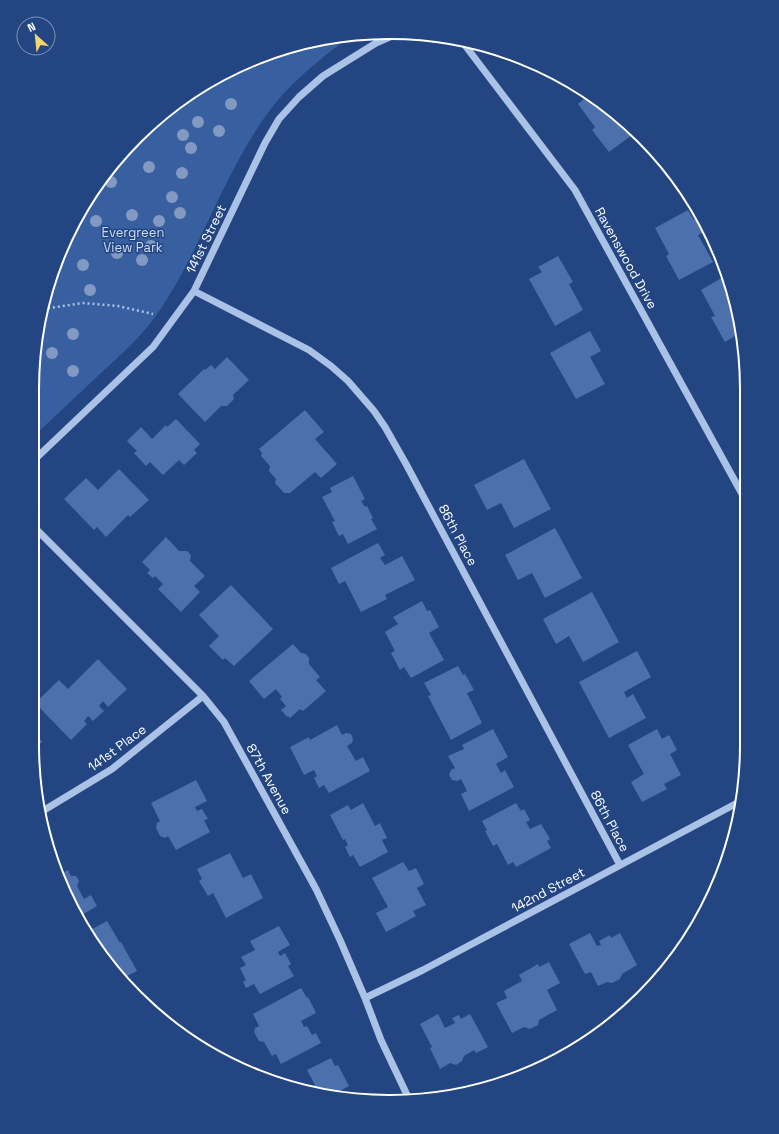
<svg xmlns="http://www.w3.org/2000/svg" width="779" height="1134" viewBox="0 0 779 1134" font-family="'Space Grotesk',sans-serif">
	<rect width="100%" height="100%" fill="#234682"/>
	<path fill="#385fa0" d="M 351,36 C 321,58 289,83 267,114 C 224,174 202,246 162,307 C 146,332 124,352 102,372 C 79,394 55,416 32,438 L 32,389 L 39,320 L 80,211 L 137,137 L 191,92 L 253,59 L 320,39 Z"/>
	<path fill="#4b70ab" d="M 590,94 L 636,132 L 609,152 L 592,130 L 595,127 L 578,104 Z
		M 688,210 L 694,220 L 696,218 L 704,232 L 698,235 L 713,262 L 679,280 L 666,256 L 669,254 L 655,228 Z
		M 558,256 L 573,282 L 569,284 L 583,310 L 555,326 L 529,279 L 542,272 L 538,267 Z
		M 725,276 L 740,320 L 741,332 L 725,342 L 711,317 L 715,316 L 701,290 Z
		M 590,331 L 601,351 L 590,357 L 605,384 L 576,399 L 550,353 Z
		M 227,357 L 249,380 L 233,395 L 234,399 L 227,406 L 221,406 L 205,422 L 178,394 L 204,369 L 205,370 L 211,365 L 215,369 Z
		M 305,410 L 324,432 L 315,439 L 337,464 L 321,478 L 315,472 L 290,493 L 284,493 L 275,483 L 276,479 L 269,471 L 270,466 L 261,456 L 262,453 L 259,449 Z
		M 176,419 L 200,444 L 194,450 L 197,453 L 184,465 L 179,460 L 163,475 L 150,462 L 146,466 L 134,453 L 137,451 L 127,441 L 141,427 L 152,439 L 166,425 L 167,427 Z
		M 524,459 L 551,509 L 514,528 L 501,503 L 487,510 L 474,485 Z
		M 119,469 L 149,500 L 130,517 L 128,515 L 106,537 L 97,527 L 94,530 L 64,499 L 86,478 L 98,490 Z
		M 353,476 L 365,499 L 361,501 L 365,507 L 367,506 L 373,518 L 371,519 L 377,529 L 348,544 L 343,534 L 339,536 L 332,522 L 335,521 L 322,497 L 332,492 L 330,488 Z
		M 555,528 L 582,578 L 545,598 L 532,573 L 518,580 L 505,555 Z
		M 166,537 L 179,551 L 187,551 L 191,555 L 190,561 L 205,576 L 194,586 L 200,592 L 181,612 L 158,589 L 163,584 L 155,576 L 153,578 L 147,573 L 150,570 L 142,562 Z
		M 378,543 L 385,555 L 380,558 L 385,565 L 402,556 L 415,580 L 385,595 L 387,599 L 361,612 L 345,581 L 339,584 L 331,568 Z
		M 231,585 L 273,629 L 234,666 L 225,658 L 223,660 L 209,646 L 219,636 L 199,615 Z
		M 32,592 L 39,600 L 32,606 Z
		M 592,592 L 619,642 L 583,662 L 569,636 L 556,644 L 543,619 Z
		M 422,601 L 427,611 L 430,610 L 439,627 L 429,633 L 444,660 L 411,678 L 404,667 L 400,670 L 391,653 L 395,651 L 385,632 L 398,624 L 393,617 Z
		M 293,644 L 301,653 L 306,654 L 309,658 L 309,664 L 320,677 L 316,680 L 326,691 L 303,711 L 300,709 L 290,718 L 288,716 L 287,717 L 281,710 L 286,706 L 280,699 L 282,697 L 276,689 L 264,699 L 249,681 Z
		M 637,651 L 651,677 L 624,692 L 627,698 L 633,694 L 646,718 L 609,738 L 579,682 Z
		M 98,659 L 127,689 L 108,707 L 103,701 L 99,706 L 104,711 L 93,721 L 88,716 L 84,721 L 87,724 L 71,740 L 35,703 L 59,680 L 68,689 Z
		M 458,666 L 463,675 L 465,674 L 474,690 L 467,693 L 482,723 L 451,740 L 428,696 L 431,695 L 424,683 Z
		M 337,725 L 342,735 L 346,733 L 351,734 L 353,739 L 352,743 L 347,746 L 356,761 L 363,757 L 370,771 L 329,793 L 324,785 L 319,788 L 314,778 L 317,776 L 314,770 L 304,775 L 290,747 L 309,737 L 310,740 Z
		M 32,727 L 42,742 L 33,749 L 32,744 Z
		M 493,729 L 508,757 L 496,764 L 501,773 L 505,770 L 514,787 L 469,811 L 461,794 L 467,791 L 461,779 L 457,781 L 452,780 L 449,775 L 451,770 L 455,768 L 448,756 L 464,749 L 462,745 Z
		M 657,729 L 662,739 L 669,735 L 677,750 L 670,754 L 681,775 L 664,784 L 667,789 L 642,802 L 631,782 L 644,774 L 628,745 Z
		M 196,780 L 207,801 L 195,807 L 197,811 L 202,809 L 208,819 L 204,820 L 210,832 L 176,850 L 168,836 L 165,838 L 160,836 L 156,828 L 157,823 L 160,821 L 151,803 Z
		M 363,803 L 375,826 L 380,823 L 387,838 L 382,840 L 388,852 L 360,867 L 353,855 L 350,857 L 345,847 L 348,845 L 345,839 L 343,840 L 330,815 L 348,805 L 351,810 Z
		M 516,803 L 521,811 L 524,809 L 530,820 L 526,822 L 530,829 L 541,824 L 550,839 L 547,841 L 551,848 L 516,867 L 513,862 L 508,865 L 497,844 L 493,846 L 485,831 L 487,830 L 482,821 Z
		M 230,853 L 243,878 L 251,874 L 263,898 L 226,918 L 213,893 L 208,896 L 199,881 L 202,879 L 197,869 Z
		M 403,862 L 409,871 L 416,868 L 424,884 L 417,888 L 426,905 L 413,911 L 416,916 L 386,932 L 376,913 L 388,907 L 372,878 Z
		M 68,870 L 71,876 L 76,876 L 79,881 L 77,886 L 84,899 L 91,895 L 97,906 L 80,916 L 61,874 Z
		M 107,921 L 120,943 L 121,942 L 137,971 L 123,978 L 92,943 L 87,932 Z
		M 279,926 L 290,945 L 278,952 L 280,956 L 285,953 L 291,964 L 288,966 L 294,976 L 260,994 L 254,984 L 246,988 L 243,982 L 246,980 L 240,968 L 246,965 L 241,957 L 255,950 L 250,941 Z
		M 590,933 L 597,946 L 601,945 L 599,941 L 610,935 L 611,938 L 620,933 L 637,965 L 622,974 L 620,979 L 612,983 L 607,982 L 598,986 L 591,972 L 585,974 L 569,944 Z
		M 549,962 L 560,983 L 547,990 L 557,1010 L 539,1020 L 538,1025 L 530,1029 L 524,1027 L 512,1033 L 496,1003 L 507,998 L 504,991 L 522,981 L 519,975 L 538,964 L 539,967 Z
		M 301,988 L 307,998 L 308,997 L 316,1013 L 301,1021 L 304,1027 L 307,1026 L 312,1035 L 316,1033 L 321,1043 L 281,1064 L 276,1054 L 272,1056 L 264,1042 L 259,1041 L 254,1032 L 255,1028 L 259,1026 L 253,1014 Z
		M 438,1014 L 445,1028 L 455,1023 L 452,1018 L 459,1015 L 461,1019 L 470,1014 L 488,1047 L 476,1053 L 474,1050 L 464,1056 L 462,1061 L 456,1065 L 450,1063 L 440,1069 L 430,1048 L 432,1047 L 420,1024 Z
		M 331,1058 L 335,1066 L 338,1065 L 349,1086 L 340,1091 L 342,1094 L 347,1092 L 351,1099 L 343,1099 L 307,1089 L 315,1085 L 307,1070 Z"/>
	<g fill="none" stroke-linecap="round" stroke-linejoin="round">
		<path stroke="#abc2e7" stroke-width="2.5" stroke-dasharray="2 3" stroke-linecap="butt" d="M 432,36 L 434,43
			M 43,309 L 83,303 L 118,306 L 153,314"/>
		<path stroke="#abc2e7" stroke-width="7" d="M 461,40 L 575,190 L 747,503
			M 194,291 L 309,350 L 331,366 L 348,381 L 374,411 L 385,427 L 406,464 L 620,865
			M 32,462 L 153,347 L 194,291 L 265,143 L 279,119 L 299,97 L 323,76 L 376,43 L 399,33
			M 32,525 L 203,696 L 224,722 L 316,889 L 340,940 L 365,998 L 381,1040 L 408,1097
			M 41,812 L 112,769 L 203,696
			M 365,998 L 423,970 L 741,801"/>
	</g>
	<g fill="#829ac2">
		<circle cx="231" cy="104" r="6"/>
		<circle cx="198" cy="122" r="6"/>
		<circle cx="219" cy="131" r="6"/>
		<circle cx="183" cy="135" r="6"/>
		<circle cx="191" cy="148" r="6"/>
		<circle cx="149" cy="167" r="6"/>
		<circle cx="182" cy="173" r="6"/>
		<circle cx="111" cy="182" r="6"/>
		<circle cx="172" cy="197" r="6"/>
		<circle cx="180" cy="213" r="6"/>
		<circle cx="132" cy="215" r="6"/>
		<circle cx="96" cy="221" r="6"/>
		<circle cx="159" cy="221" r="6"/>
		<circle cx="151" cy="246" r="6"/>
		<circle cx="117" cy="253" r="6"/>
		<circle cx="142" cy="260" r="6"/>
		<circle cx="83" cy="265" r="6"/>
		<circle cx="90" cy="290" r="6"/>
		<circle cx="73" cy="334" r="6"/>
		<circle cx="52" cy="353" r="6"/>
		<circle cx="73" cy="371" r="6"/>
	</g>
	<g text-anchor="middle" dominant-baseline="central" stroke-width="3" stroke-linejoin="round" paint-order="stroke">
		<g font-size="13" fill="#cfdef6" stroke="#234682">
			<text x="133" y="232">Evergreen<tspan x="133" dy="15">View Park</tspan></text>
		</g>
		<g font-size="13" fill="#fff" stroke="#234682">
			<text transform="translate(206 239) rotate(-64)">141st Street</text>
			<text transform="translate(626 258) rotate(61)">Ravenswood Drive</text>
			<text transform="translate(458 535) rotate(62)">86th Place</text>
			<text transform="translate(117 748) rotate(-37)">141st Place</text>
			<text transform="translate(269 779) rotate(61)">87th Avenue</text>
			<text transform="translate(610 821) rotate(62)">86th Place</text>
			<text transform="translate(548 890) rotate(-28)">142nd Street</text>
		</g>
	</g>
	<path d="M0 0H779V1134H0ZM389 39H390A350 350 0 0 1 740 389V745A350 350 0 0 1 390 1095H389A350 350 0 0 1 39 745V389A350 350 0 0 1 389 39Z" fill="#234682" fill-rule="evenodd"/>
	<path fill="none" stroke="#fff" stroke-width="2" d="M389 39H390A350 350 0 0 1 740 389V745A350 350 0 0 1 390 1095H389A350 350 0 0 1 39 745V389A350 350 0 0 1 389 39Z"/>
	<g transform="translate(36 36) rotate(333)"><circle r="19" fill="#234682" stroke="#7b90b4"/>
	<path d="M0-3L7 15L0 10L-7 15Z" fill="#f2d56e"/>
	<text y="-6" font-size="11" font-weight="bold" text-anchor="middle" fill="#ffffff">N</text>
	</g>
</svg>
